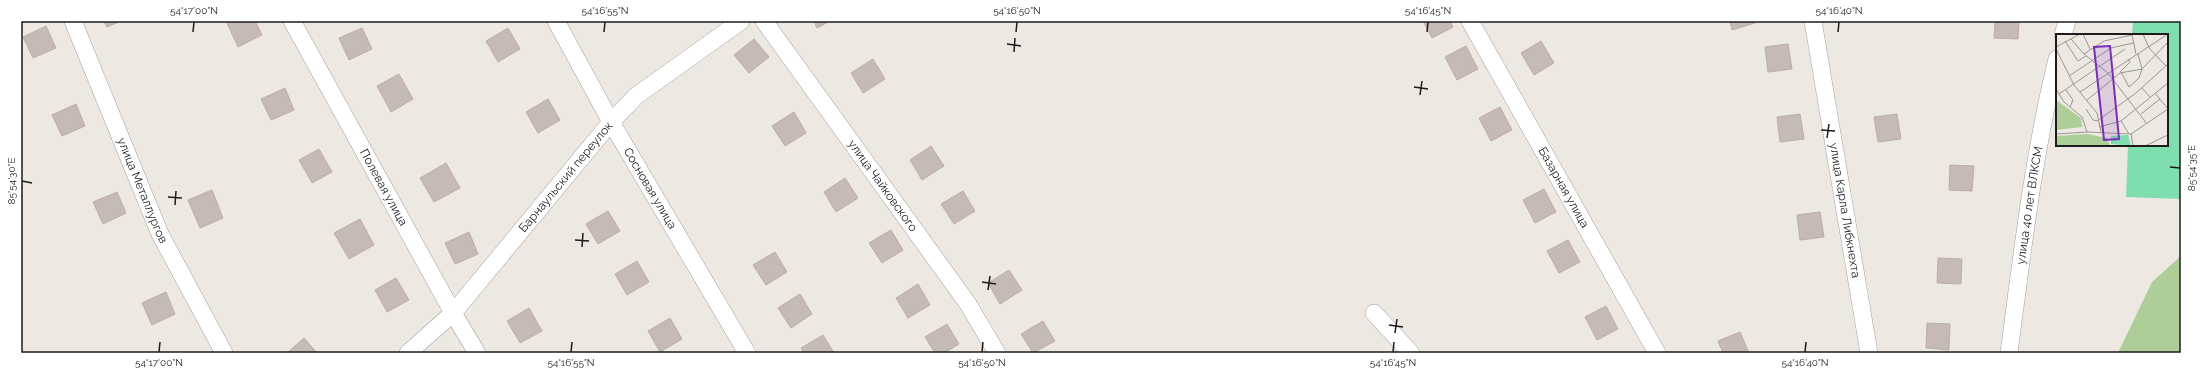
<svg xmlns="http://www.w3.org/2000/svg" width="2202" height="374" viewBox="0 0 2202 374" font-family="Raleway,sans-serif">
	<rect width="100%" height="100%" fill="#eee8e2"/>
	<path fill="#adce96" d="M 2181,256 L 2181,353 L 2118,353 L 2152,282 Z"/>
	<path fill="#7edead" d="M 2133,21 L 2181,21 L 2181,199 L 2126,197 L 2128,145 L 2167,145 L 2167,35 L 2132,35 Z"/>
	<path fill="#c5bab5" stroke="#bfaca4" d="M 104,21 L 121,21 L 107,27 Z
		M 230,21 L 255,21 L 262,35 L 238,47 L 227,23 Z
		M 814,21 L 830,21 L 817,28 Z
		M 1423,21 L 1450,21 L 1453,27 L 1432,38 Z
		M 1730,21 L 1754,21 L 1755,23 L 1732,30 Z
		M 1995,21 L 2019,21 L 2018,39 L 1994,38 Z
		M 46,26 L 56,48 L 33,58 L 23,37 Z
		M 362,28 L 372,49 L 349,60 L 339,38 Z
		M 508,28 L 520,49 L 498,62 L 486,41 Z
		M 754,39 L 769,57 L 749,73 L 734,55 Z
		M 1541,41 L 1554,63 L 1534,75 L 1521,53 Z
		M 1788,44 L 1792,69 L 1768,72 L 1765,47 Z
		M 1466,46 L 1478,69 L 1457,80 L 1445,57 Z
		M 873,59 L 885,79 L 863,93 L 851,73 Z
		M 399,74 L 413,99 L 391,112 L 377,86 Z
		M 285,88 L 294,110 L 271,120 L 261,99 Z
		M 548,99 L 560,120 L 538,133 L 526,112 Z
		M 76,104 L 85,126 L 62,136 L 52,115 Z
		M 1500,107 L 1512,130 L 1491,141 L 1479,118 Z
		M 794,112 L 806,133 L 785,146 L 772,126 Z
		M 1800,114 L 1804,139 L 1780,142 L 1777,117 Z
		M 1897,114 L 1901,139 L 1878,142 L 1874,117 Z
		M 931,146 L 944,166 L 922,180 L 910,160 Z
		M 319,149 L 332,172 L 312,183 L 299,160 Z
		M 446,163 L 460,188 L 434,202 L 420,178 Z
		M 1950,165 L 1974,166 L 1972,191 L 1949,190 Z
		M 845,178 L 858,198 L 836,212 L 824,192 Z
		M 1544,189 L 1556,212 L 1535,223 L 1523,200 Z
		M 212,190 L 223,218 L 200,228 L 188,200 Z
		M 963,191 L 975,211 L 954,224 L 941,204 Z
		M 117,192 L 126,213 L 103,224 L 93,202 Z
		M 608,211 L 620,231 L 598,244 L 586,224 Z
		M 1820,212 L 1824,237 L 1800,240 L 1797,215 Z
		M 360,219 L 374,245 L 349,259 L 334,233 Z
		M 891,230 L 903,250 L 882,263 L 869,243 Z
		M 469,232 L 478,254 L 455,264 L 445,243 Z
		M 1568,240 L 1580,262 L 1559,273 L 1547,251 Z
		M 775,252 L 787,272 L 766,285 L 753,265 Z
		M 1938,258 L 1962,259 L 1961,284 L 1937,283 Z
		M 637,261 L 649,282 L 627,295 L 615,274 Z
		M 1009,270 L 1022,290 L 1000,304 L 988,283 Z
		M 396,278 L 409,300 L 387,312 L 375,290 Z
		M 918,284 L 930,305 L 908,318 L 896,298 Z
		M 166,292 L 175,314 L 152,325 L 142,303 Z
		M 800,294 L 812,314 L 791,328 L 778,308 Z
		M 1606,306 L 1618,329 L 1597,340 L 1585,317 Z
		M 529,308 L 542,331 L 520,343 L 507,321 Z
		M 670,318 L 682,339 L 660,352 L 648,331 Z
		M 1043,321 L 1055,341 L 1033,353 L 1021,334 Z
		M 1927,323 L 1950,324 L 1949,350 L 1926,348 Z
		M 947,324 L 959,344 L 944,353 L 935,353 L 925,337 Z
		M 1740,332 L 1749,353 L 1723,353 L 1718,341 Z
		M 823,335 L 834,353 L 804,353 L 801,348 Z
		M 304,338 L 317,353 L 287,353 Z"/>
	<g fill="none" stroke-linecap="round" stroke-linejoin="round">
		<g stroke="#a3a3a3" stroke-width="18">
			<g id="minor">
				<path id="s1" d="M 73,21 L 160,234 L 224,353"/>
				<path id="s2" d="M 292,21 L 453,313 L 477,353"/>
				<path id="s3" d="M 556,21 L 611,122 L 747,353"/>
				<path id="s4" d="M 764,21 L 968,304 L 997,353"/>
				<path id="s5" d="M 1470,21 L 1657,353"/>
				<path id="s6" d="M 1813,21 L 1869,353"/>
				<path d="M 2063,35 L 2067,21"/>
				<path d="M 1374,313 L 1411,353"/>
				<path id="s7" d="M 408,353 L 453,313 L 611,122 L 636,96 L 741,21"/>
				<path id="s8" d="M 2009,353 C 2022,255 2033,156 2057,59"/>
			</g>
		</g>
		<use href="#minor" stroke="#fff" stroke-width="17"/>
	</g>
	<path fill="none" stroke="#1c1c1c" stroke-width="1.5" d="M 193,32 L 194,22M 604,32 L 605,22M 1016,32 L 1017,22M 1427,32 L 1428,22M 1838,32 L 1839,22M 1007,44 L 1021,46M 1014,52 L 1015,38M 1414,87 L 1428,89M 1420,95 L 1422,81M 1821,130 L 1835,131M 1827,138 L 1829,124M 2170,167 L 2180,168M 22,181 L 32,183M 168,197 L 182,198M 175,205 L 176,191M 575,240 L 589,241M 582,247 L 583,233M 982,282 L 996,284M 988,290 L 990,276M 1389,325 L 1403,327M 1395,333 L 1397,319M 159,352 L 160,342M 571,352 L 572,342M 982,352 L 983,342M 1393,352 L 1394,342M 1805,352 L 1806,342"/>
	<g text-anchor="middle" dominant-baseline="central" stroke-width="3" stroke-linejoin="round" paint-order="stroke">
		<g font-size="12" fill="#1c1c1c" stroke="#fff">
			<text stroke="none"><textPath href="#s7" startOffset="237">Барнаульский переулок</textPath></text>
			<text stroke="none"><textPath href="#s4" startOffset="203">улица Чайковского</textPath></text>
			<text stroke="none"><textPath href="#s2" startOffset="190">Полевая улица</textPath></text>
			<text stroke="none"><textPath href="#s5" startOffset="191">Базарная улица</textPath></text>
			<text stroke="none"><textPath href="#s3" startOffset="192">Сосновая улица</textPath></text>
			<text stroke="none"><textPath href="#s1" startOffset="183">улица Металлургов</textPath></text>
			<text stroke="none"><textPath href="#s8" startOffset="149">улица 40 лет ВЛКСМ</textPath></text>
			<text stroke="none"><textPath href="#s6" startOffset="192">улица Карла Либкнехта</textPath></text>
		</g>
	</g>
	<g transform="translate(2056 34)">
		<rect width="112" height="112" fill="#eee8e2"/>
		<path d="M 0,66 L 25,84 L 26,93 L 0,96 ZM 31,100 L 51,104 L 54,112 L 0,112 L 0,102 Z" fill="#adce96"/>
		<path d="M 72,101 L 75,112 L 55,110 L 55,102 Z" fill="#7edead"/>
		<path fill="none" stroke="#9a9693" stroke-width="1" d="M 27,0 L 34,15M 87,0 L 93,14 L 110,32M 76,1 L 80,20M 15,5 L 28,20 L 52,39 L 91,90M 9,7 L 22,27 L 30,22M 0,13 L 24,0M 0,15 L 18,51M 28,20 L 48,7 L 76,1M 64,38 L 74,28 L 72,25M 65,38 L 73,53 L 83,44 L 86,35 L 82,20M 13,42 L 55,14 L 77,9M 18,51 L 41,79 L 45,98M 86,54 L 94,63M 0,55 L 8,68 L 26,83 L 31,98M 10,56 L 17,66 L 14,73M 24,58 L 112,0M 99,59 L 112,75M 3,60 L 69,15M 31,66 L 64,39 L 86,35 L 112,8M 30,75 L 37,86 L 41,87 L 80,59 L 112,30M 85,80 L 104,65M 65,87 L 73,100M 43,93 L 65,87 L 112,49M 0,100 L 31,98 L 75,100 L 112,75M 75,100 L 77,112M 89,112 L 112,101"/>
		<path fill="#7b2cbf" fill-opacity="0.15" stroke="#7b2cbf" stroke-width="2" d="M 54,12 L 63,105 L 48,106 L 38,13 Z"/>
		<rect width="112" height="112" fill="none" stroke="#1c1c1c" stroke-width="2"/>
	</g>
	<rect width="2202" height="374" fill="none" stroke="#ffffff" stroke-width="44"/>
	<rect x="22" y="22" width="2158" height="330" fill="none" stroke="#1c1c1c" stroke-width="1.5"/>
	<g font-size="10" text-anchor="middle" fill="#1c1c1c">
		<text x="194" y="14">54°17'00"N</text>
		<text x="605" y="14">54°16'55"N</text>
		<text x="1017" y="14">54°16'50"N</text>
		<text x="1428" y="14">54°16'45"N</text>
		<text x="1839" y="14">54°16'40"N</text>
		<text transform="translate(2191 168) rotate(-90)" y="4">85°54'35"E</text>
		<text transform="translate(11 181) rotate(-90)" y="4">85°54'30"E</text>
		<text x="159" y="366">54°17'00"N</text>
		<text x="571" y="366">54°16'55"N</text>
		<text x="982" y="366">54°16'50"N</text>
		<text x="1393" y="366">54°16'45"N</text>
		<text x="1805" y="366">54°16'40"N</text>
	</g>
</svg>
